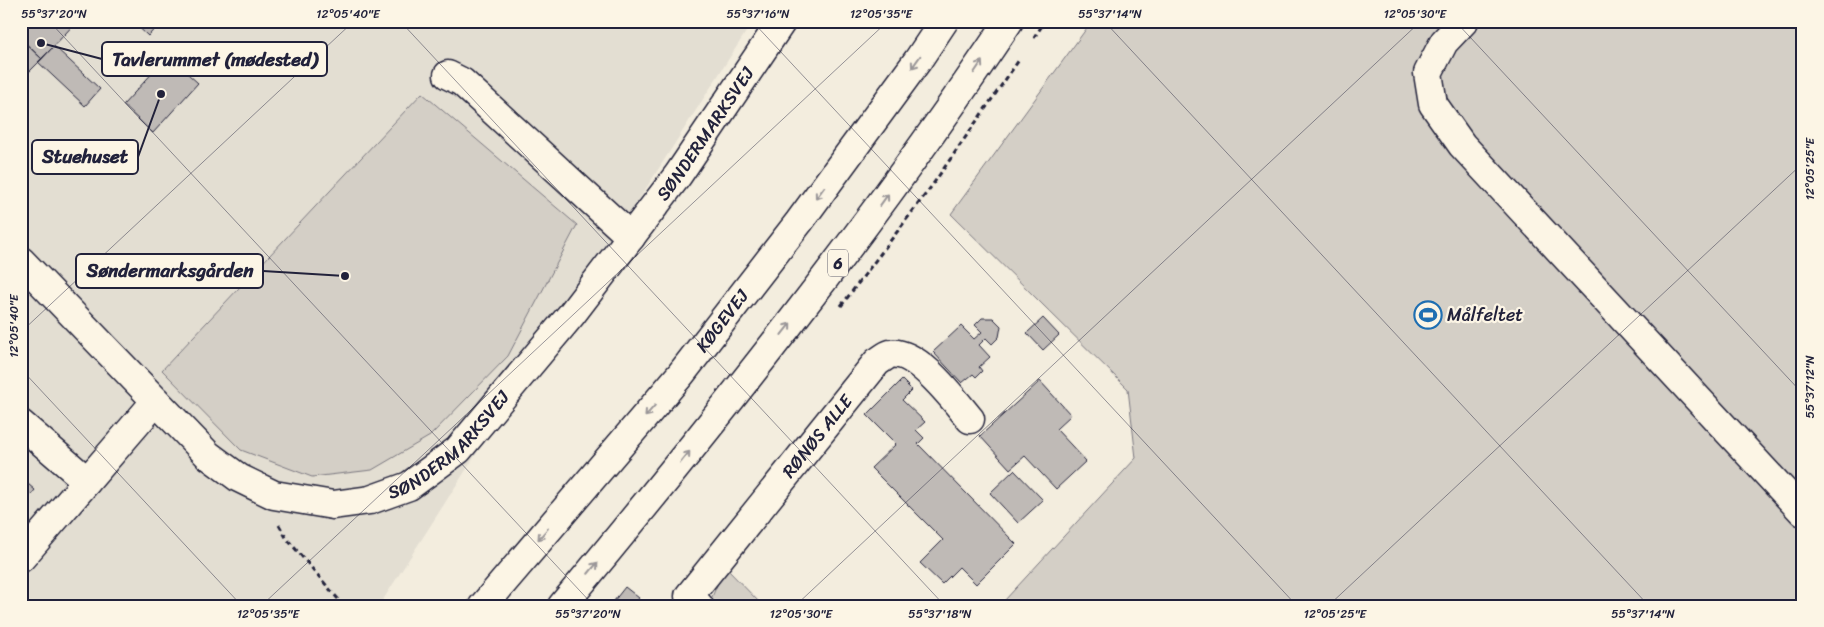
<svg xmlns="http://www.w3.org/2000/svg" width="1824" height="627" viewBox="0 0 1824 627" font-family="Sriracha,sans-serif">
	<rect width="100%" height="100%" fill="#f3edde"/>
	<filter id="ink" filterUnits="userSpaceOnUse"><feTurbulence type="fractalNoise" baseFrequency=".02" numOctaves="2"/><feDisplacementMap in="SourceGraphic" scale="10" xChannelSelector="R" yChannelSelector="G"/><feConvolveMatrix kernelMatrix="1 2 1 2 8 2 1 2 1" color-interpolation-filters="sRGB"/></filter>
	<g filter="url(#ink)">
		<path fill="#e3ded2" d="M 21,21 L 753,21 L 379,606 L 21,606 Z"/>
		<path fill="#d4cfc6" stroke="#7b7880" d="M 1092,21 L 1803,21 L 1803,606 L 991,606 L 1004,601 L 1136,458 L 1128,389 L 951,214 Z
			M 422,93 L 577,225 L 508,356 L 430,436 L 372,470 L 312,477 L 241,450 L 162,370 Z
			M 725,567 L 763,606 L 708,606 Z"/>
		<path fill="#bfbab6" stroke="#22223b" d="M 21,21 L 75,21 L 76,22 L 42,59 L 21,39 Z
			M 132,21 L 162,21 L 148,36 Z
			M 21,39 L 42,59 L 21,80 Z
			M 54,46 L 100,89 L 85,106 L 38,62 Z
			M 168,56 L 198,83 L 153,133 L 123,105 Z
			M 982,318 L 993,318 L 1001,326 L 999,337 L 992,344 L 986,338 L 979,345 L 990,357 L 979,367 L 982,371 L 976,377 L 973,374 L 962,383 L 933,352 L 961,326 L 974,339 L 982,332 L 975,325 Z
			M 1043,318 L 1059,335 L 1043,350 L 1027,333 Z
			M 902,380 L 912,390 L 902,400 L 925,422 L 916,430 L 924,438 L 918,444 L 1016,544 L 976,584 L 959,567 L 942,584 L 920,563 L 943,540 L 871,468 L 896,444 L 867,415 Z
			M 1040,381 L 1071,415 L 1056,429 L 1086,461 L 1056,489 L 1025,456 L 1010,469 L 980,436 Z
			M 1014,470 L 1043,500 L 1018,523 L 990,493 Z
			M 21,478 L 35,490 L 21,507 Z
			M 625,587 L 639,598 L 633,606 L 610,606 Z"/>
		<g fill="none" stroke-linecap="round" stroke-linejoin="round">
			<g stroke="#22223b" stroke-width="31">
				<g id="minor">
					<path d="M 1464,21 L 1444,42 L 1428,73 L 1433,104 L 1462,145 L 1803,512"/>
					<path d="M 448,75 L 462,82 L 631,237"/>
					<path id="s1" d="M 21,261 L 208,455 L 239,478 L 274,495 L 333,505 L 370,500 L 409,486 L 458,450 L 571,315 L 678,175 L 782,21"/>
					<path d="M 21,424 L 87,481"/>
					<path d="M 21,558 L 156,401"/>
					<path id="s2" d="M 699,606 L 689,596 L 877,362 C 881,360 886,355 890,354 C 917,349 954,400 970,419"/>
				</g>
			</g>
			<g stroke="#22223b" stroke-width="31">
				<g id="major">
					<path id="s3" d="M 483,606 L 681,374 L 799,222 L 918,60 L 944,21"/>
					<path d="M 562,606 C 719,417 872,226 1009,21"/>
				</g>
			</g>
			<path stroke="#22223b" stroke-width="3" stroke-dasharray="5 4" stroke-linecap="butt" d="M 1034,38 L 1045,21
				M 841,306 L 931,187 L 1019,60
				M 279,525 L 287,539 L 344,606"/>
			<use href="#minor" stroke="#fcf5e5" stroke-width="28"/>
			<use href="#major" stroke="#fcf5e5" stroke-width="28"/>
		</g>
		<defs><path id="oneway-shaft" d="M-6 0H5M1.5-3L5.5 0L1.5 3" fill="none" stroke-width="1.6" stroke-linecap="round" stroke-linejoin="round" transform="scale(1.25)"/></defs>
		<g stroke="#9a9698">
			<use href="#oneway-shaft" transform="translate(916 62) rotate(125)"/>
			<use href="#oneway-shaft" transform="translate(978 67) rotate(-56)"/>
			<use href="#oneway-shaft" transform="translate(820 193) rotate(126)"/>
			<use href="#oneway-shaft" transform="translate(884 200) rotate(-54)"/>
			<use href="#oneway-shaft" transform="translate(786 329) rotate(-52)"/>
			<use href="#oneway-shaft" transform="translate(650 411) rotate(131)"/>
			<use href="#oneway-shaft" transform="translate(685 457) rotate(-51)"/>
			<use href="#oneway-shaft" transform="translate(543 534) rotate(131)"/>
			<use href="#oneway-shaft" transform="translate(593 568) rotate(-50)"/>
		</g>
	</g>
	<path fill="none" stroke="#22223b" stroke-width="1" stroke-opacity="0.45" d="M 49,21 L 594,606M 400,21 L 945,606M 752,21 L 1297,606M 1104,21 L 1649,606M 1455,21 L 1803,394M 21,332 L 354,21M 21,369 L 242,606M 261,606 L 888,21M 795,606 L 1421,21M 1328,606 L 1803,163"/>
	<defs>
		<g id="stadium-ring" transform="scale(1.4375)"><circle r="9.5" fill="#fcf5e5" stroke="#1f6fb2" stroke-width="1.5"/><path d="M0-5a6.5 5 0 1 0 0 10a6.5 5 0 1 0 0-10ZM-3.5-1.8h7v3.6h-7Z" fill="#1f6fb2"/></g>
	</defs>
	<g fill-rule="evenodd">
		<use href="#stadium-ring" x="1428" y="315"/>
	</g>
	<g text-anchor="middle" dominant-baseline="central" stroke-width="4.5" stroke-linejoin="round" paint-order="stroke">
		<rect fill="#fcf5e5" stroke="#63616e" stroke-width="1" x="828" y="249.5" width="20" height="27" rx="4"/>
		<g font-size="16" font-weight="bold" fill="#22223b">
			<text x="838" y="263">6</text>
		</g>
		<g font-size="18" fill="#22223b" stroke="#fcf5e5">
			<text stroke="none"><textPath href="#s1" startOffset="948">SØNDERMARKSVEJ</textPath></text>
			<text stroke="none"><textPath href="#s3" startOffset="372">KØGEVEJ</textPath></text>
			<text stroke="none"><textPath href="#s2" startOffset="219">RØNØS ALLE</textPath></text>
			<text stroke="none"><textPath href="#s1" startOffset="542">SØNDERMARKSVEJ</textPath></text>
		</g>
		<g font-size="18" fill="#22223b" stroke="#fcf5e5" text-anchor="start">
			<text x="1447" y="315">Målfeltet</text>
		</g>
	</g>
	<path fill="none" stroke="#22223b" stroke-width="2" d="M41 43L102 59M161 94L138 157M345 276L263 271"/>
	<g fill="#22223b" stroke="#fcf5e5" stroke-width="2">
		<circle cx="41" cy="43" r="5"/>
		<circle cx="161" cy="94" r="5"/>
		<circle cx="345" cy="276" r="5"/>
	</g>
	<g fill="#fcf5e5" stroke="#22223b" stroke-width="2">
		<rect x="102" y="42" width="225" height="34" rx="5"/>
		<rect x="32" y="140" width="106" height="34" rx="5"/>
		<rect x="76" y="254" width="187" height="34" rx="5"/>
	</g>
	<g font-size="19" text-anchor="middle" font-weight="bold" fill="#22223b">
		<text x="215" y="66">Tavlerummet (mødested)</text>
		<text x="85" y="163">Stuehuset</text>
		<text x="170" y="277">Søndermarksgården</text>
	</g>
	<rect width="1824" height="627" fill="none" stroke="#fcf5e5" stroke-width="55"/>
	<rect x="28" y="28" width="1768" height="572" fill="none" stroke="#22223b" stroke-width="2"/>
	<g font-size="12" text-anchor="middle" fill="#22223b">
		<text x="54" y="18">55°37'20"N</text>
		<text x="348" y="18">12°05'40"E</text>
		<text x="758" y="18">55°37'16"N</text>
		<text x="881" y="18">12°05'35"E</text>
		<text x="1110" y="18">55°37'14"N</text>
		<text x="1415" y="18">12°05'30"E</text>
		<text transform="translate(1810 169) rotate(-90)" y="4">12°05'25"E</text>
		<text transform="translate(14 326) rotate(-90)" y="4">12°05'40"E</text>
		<text transform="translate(1810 387) rotate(-90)" y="4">55°37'12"N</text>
		<text x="268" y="618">12°05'35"E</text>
		<text x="588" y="618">55°37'20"N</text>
		<text x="801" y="618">12°05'30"E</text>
		<text x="940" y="618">55°37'18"N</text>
		<text x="1335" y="618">12°05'25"E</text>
		<text x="1643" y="618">55°37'14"N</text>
	</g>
</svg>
